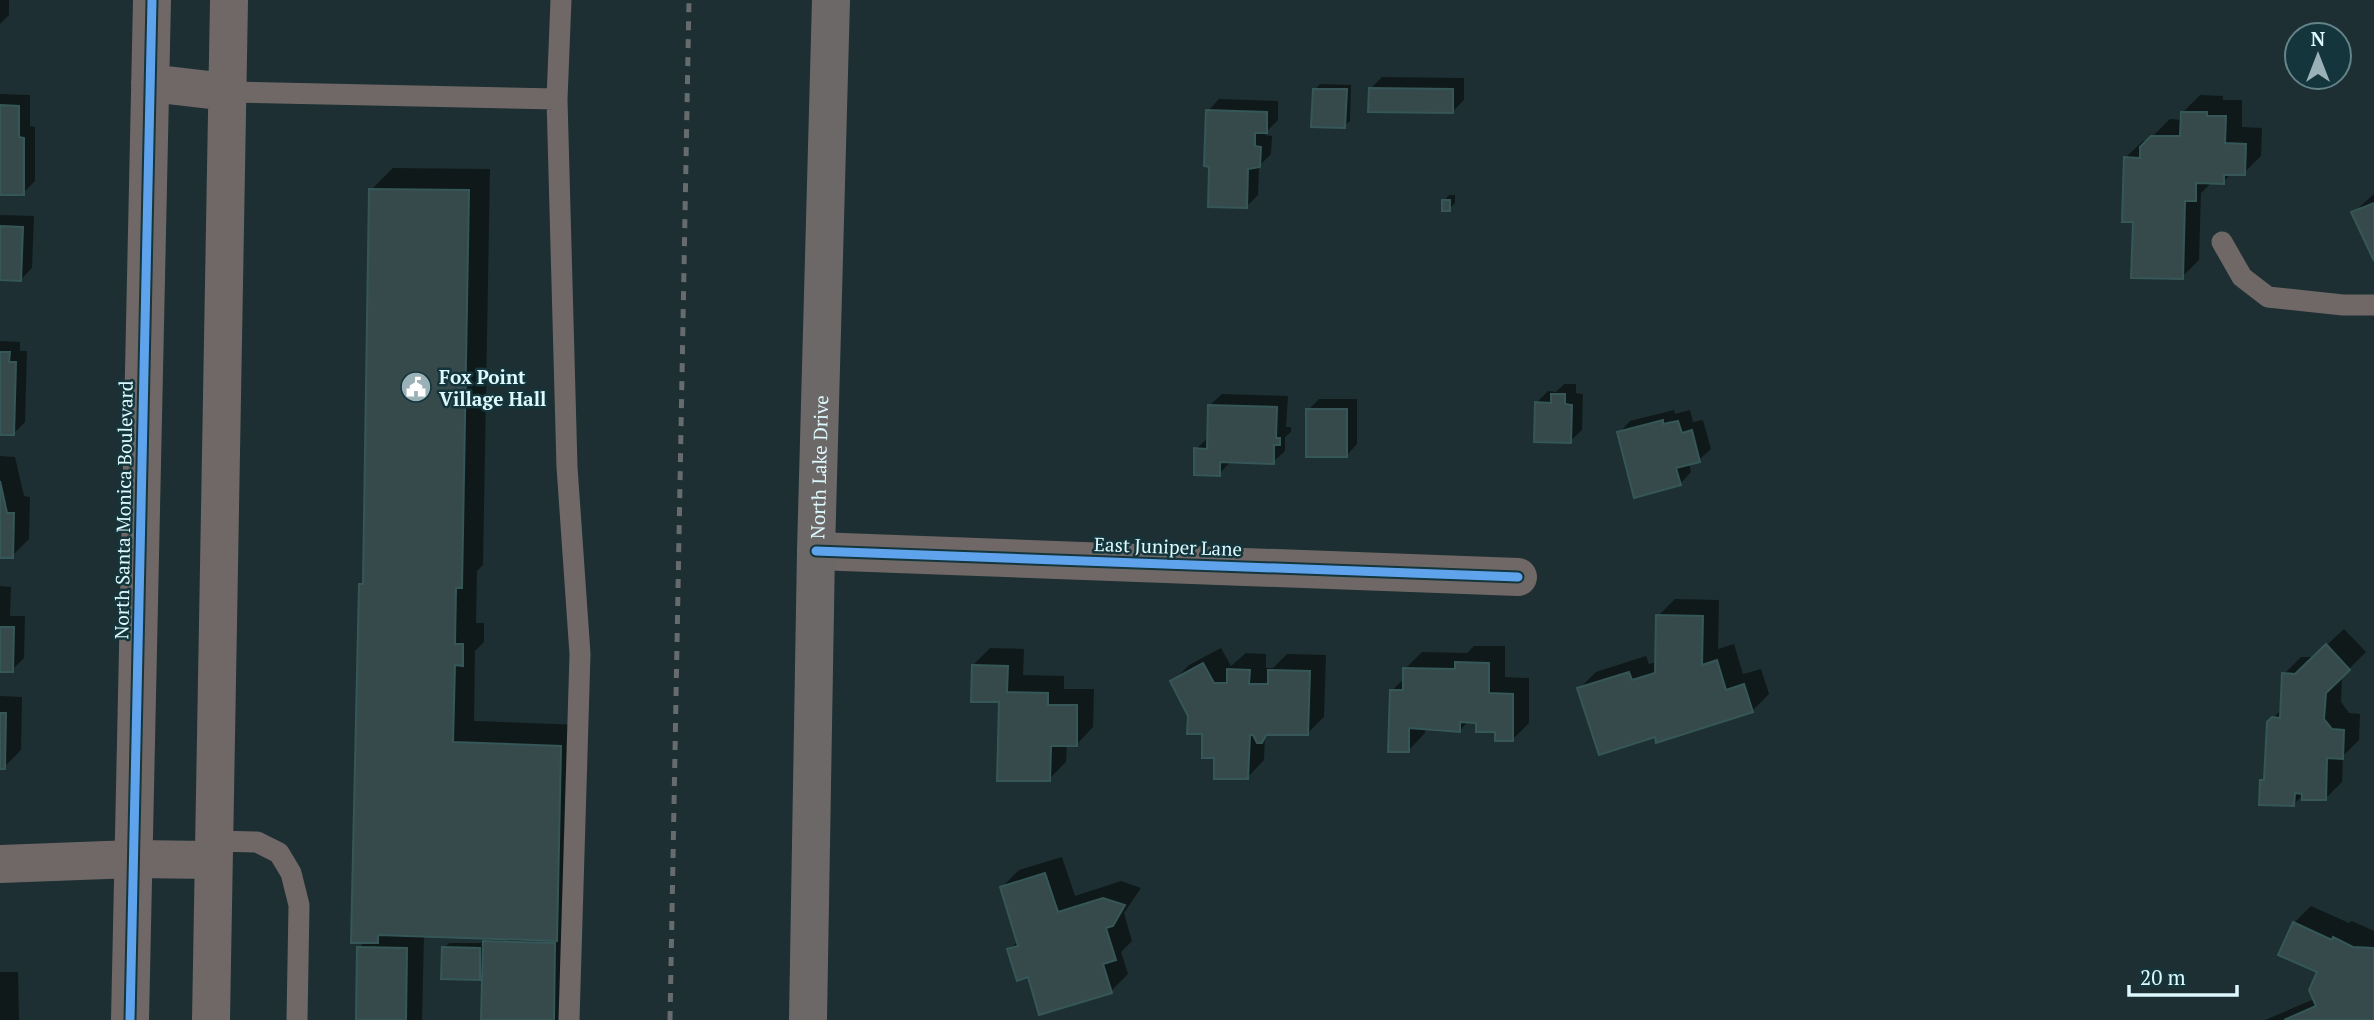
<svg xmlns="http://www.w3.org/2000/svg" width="2374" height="1020" viewBox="0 0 2374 1020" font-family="'PT Serif',serif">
	<rect width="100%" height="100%" fill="#1d2f32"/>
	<path fill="#0007" d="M 0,0 L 9,0 L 9,15 L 0,24 Z
		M 1382,77 L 1464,78 L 1464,100 L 1452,112 L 1371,88 Z
		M 1320,84 L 1351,85 L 1350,121 L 1344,126 L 1315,90 Z
		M 0,94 L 30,95 L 30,126 L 35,127 L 35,181 L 23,193 L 0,193 Z
		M 2200,95 L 2223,96 L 2223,100 L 2242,100 L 2242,127 L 2262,128 L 2261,156 L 2244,173 L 2232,173 L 2223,182 L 2212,182 L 2201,193 L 2199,260 L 2182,277 L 2134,220 L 2125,158 L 2143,141 L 2148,141 L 2170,119 L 2183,120 L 2183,112 Z
		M 1219,99 L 1278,101 L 1278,120 L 1266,132 L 1265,135 L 1272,136 L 1271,154 L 1259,166 L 1258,195 L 1246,207 L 1211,165 L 1208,111 Z
		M 393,168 L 490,169 L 483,565 L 477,571 L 476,623 L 484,623 L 484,642 L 475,651 L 474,721 L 582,725 L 560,1020 L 483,1020 L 484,973 L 479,979 L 444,948 L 449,943 L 485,943 L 489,937 L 424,935 L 422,1020 L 358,1020 L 359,948 L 365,941 L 361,585 L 364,581 L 371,190 Z
		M 2374,194 L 2374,256 L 2354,212 Z
		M 1449,195 L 1455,195 L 1455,203 L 1449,209 L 1444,201 Z
		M 0,215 L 34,216 L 32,268 L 21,279 L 0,278 Z
		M 0,341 L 20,342 L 20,351 L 27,351 L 25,422 L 13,434 L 0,433 Z
		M 1564,384 L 1576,384 L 1576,393 L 1583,394 L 1582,430 L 1570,441 L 1536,403 L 1548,391 L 1556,392 Z
		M 1222,394 L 1288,396 L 1286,427 L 1291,427 L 1291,432 L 1285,437 L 1285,451 L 1273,462 L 1231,461 L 1219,474 L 1196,449 L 1208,438 L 1210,405 Z
		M 1319,399 L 1357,399 L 1357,444 L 1346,456 L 1308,410 Z
		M 1674,410 L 1675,414 L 1690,410 L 1693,422 L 1703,420 L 1711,449 L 1699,460 L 1689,463 L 1691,472 L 1680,484 L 1619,433 L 1630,421 Z
		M 0,456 L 15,457 L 24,496 L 30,497 L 29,539 L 12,556 L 0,556 Z
		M 0,586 L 11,587 L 10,616 L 25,616 L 24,658 L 12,670 L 0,670 Z
		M 1675,599 L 1719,600 L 1718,649 L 1734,644 L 1743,674 L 1761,669 L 1769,694 L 1752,711 L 1656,735 L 1579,689 L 1596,672 L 1646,656 L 1649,664 L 1657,662 L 1658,616 Z
		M 2344,629 L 2366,652 L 2342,676 L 2341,702 L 2349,713 L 2360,714 L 2359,740 L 2343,756 L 2342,782 L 2325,799 L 2304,794 L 2294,804 L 2262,781 L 2266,776 L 2268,723 L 2282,709 L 2284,674 L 2301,657 L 2314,657 Z
		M 1474,646 L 1505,646 L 1505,677 L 1529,678 L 1529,723 L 1512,740 L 1478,721 L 1469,721 L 1460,730 L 1425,728 L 1425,733 L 1408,751 L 1391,691 L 1405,678 L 1405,669 L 1422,652 L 1467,653 Z
		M 990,648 L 1024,649 L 1023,675 L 1064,676 L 1064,689 L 1094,689 L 1093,727 L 1076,745 L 1067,744 L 1066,762 L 1049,779 L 1001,701 L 973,665 Z
		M 1221,648 L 1231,666 L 1246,653 L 1266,654 L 1266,668 L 1273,668 L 1287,654 L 1326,655 L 1324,717 L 1307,734 L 1269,733 L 1265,737 L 1264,760 L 1247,778 L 1215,757 L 1204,733 L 1190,715 L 1172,682 L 1189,665 Z
		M 0,696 L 22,697 L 21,750 L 4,767 L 0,767 Z
		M 1062,857 L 1075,896 L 1121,881 L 1141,888 L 1124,913 L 1132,941 L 1121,952 L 1128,974 L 1111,991 L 1029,975 L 1009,950 L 1018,941 L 1002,887 L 1019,870 Z
		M 2311,906 L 2349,923 L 2352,921 L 2374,931 L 2374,1020 L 2265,1020 L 2314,999 L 2320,971 L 2294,923 Z
		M 0,972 L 18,972 L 19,1020 L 0,1020 Z"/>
	<path fill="#364a4c" stroke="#365757" stroke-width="2" d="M 1369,88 L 1453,89 L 1453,113 L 1368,112 Z
		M 1313,89 L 1347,89 L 1345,128 L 1311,127 Z
		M 0,105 L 19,106 L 19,137 L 24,138 L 24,195 L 0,195 Z
		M 1206,110 L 1267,112 L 1267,133 L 1255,133 L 1255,146 L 1261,147 L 1260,167 L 1248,169 L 1247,208 L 1208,207 L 1209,167 L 1204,166 Z
		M 2181,112 L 2207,112 L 2207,116 L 2226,116 L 2225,143 L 2246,144 L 2245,175 L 2224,175 L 2224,184 L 2196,183 L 2196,201 L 2185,201 L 2183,279 L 2131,278 L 2133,222 L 2122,222 L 2124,157 L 2140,158 L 2140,147 L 2151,136 L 2180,136 Z
		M 369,189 L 469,190 L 462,588 L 456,588 L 455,644 L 463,644 L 463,666 L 455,665 L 453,742 L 561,746 L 557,941 L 378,935 L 378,943 L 351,943 L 359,584 L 363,584 Z
		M 1442,200 L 1450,200 L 1450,211 L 1442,211 Z
		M 2374,203 L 2374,261 L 2351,212 Z
		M 0,226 L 23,227 L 21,281 L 0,280 Z
		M 0,352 L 10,352 L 9,362 L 16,362 L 14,435 L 0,435 Z
		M 1551,394 L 1565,394 L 1565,404 L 1572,405 L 1571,443 L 1534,442 L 1535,402 L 1551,403 Z
		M 1208,405 L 1277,407 L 1276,438 L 1280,438 L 1280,445 L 1274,445 L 1274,464 L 1220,462 L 1220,476 L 1194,475 L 1194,448 L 1207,449 Z
		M 1306,409 L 1347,409 L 1347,457 L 1306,457 Z
		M 1663,420 L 1663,424 L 1678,421 L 1682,433 L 1692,430 L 1700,462 L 1676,468 L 1681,485 L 1634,498 L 1617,432 Z
		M 0,481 L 7,513 L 14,513 L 13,558 L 0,558 Z
		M 1656,615 L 1703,616 L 1702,665 L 1717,660 L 1726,690 L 1744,684 L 1753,712 L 1656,743 L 1655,737 L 1599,755 L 1577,688 L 1629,672 L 1632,680 L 1655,673 Z
		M 0,627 L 14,627 L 13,672 L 0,672 Z
		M 2326,644 L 2350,670 L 2326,693 L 2324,719 L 2332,729 L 2344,730 L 2343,759 L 2327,758 L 2326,800 L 2302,800 L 2302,794 L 2295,793 L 2294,806 L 2259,805 L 2260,780 L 2264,780 L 2267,722 L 2272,717 L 2280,718 L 2282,673 L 2295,674 Z
		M 1455,662 L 1489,663 L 1489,693 L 1513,694 L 1513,741 L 1495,741 L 1495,732 L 1476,732 L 1476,723 L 1460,722 L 1460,732 L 1409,728 L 1409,752 L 1388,752 L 1390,690 L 1403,690 L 1403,668 L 1455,669 Z
		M 1203,663 L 1214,683 L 1227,683 L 1227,669 L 1250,670 L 1249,684 L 1268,684 L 1268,670 L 1310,671 L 1308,735 L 1266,735 L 1262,743 L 1257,743 L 1253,735 L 1250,735 L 1248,779 L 1214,779 L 1214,758 L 1202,758 L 1202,734 L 1187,734 L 1188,716 L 1170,681 Z
		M 972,665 L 1008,666 L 1007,692 L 1048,693 L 1048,705 L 1077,705 L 1077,746 L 1051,746 L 1050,781 L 997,781 L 999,702 L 971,702 Z
		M 0,713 L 6,713 L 5,769 L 0,769 Z
		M 1045,873 L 1058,912 L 1103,898 L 1125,905 L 1113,926 L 1106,928 L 1116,960 L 1103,964 L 1112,993 L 1039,1015 L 1028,977 L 1017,981 L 1007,949 L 1018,946 L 1000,887 Z
		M 2293,922 L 2332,940 L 2333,937 L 2353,947 L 2374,948 L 2374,1020 L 2284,1020 L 2316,1006 L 2309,990 L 2317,972 L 2278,955 Z
		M 483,941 L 555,943 L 554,1020 L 481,1020 Z
		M 357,947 L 407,948 L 406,1020 L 356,1020 Z
		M 442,947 L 480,948 L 480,980 L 441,979 Z"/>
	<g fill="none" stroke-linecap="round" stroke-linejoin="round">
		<path stroke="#6f6867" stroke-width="21" d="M 561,0 L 557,99 L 567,467 L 580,654 L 569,1020
			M 227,92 L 557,99
			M 2222,242 L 2242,277 L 2268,297 L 2343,305 L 2374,305
			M 213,841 L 257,842 L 279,853 L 291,873 L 299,905 L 297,1020"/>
		<path stroke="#6f6867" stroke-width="38" d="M 816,551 L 1518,577
			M 0,864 L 133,859 L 212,860"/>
		<path stroke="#6f6867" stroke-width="38" d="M 150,83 L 227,92
			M 130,1020 L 152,0
			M 211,1020 L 229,0"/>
		<path stroke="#6c6868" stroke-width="38" id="s1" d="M 808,1020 L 816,551 L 831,0"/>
		<path stroke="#666b6d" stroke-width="5" stroke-dasharray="9 9" stroke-linecap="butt" d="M 670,1020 L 689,0"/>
		<g stroke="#14353b" stroke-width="13">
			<path id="cycleway" d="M 816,551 L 1518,577
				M 130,1020 L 152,0"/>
		</g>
		<use href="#cycleway" stroke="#60a3ed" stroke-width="9"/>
	</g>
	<defs>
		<g id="civic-disc" transform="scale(1.575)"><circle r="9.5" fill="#9ab2b7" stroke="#14353b"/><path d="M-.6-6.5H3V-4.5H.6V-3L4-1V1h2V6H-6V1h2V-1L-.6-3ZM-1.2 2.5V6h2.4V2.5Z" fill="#fff"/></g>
	</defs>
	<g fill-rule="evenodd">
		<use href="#civic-disc" x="416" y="387"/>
	</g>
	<g text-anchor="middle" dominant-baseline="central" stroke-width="5" stroke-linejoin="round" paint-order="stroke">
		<g font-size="19" font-weight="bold" fill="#ddf9fe" stroke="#14353b" text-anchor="start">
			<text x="439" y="376">Fox Point<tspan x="439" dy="22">Village Hall</tspan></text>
		</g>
		<g font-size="19" fill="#ddf9fe" stroke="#14353b">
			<text stroke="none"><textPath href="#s1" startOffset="553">North Lake Drive</textPath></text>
			<text transform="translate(123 510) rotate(-89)">North Santa Monica Boulevard</text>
			<text transform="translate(1168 546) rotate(2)">East Juniper Lane</text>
		</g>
	</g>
	<g transform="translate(2318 56)"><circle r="33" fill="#14353b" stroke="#648389" stroke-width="2"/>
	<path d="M0-5L12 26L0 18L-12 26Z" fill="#9ab2b7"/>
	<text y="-10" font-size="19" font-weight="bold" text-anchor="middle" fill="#ddf9fe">N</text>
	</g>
	<path d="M2129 985v10h108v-10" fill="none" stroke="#ddf9fe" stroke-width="3.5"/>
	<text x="2140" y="985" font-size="21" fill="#ddf9fe" stroke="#14353b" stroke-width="5" paint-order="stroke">20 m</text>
</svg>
